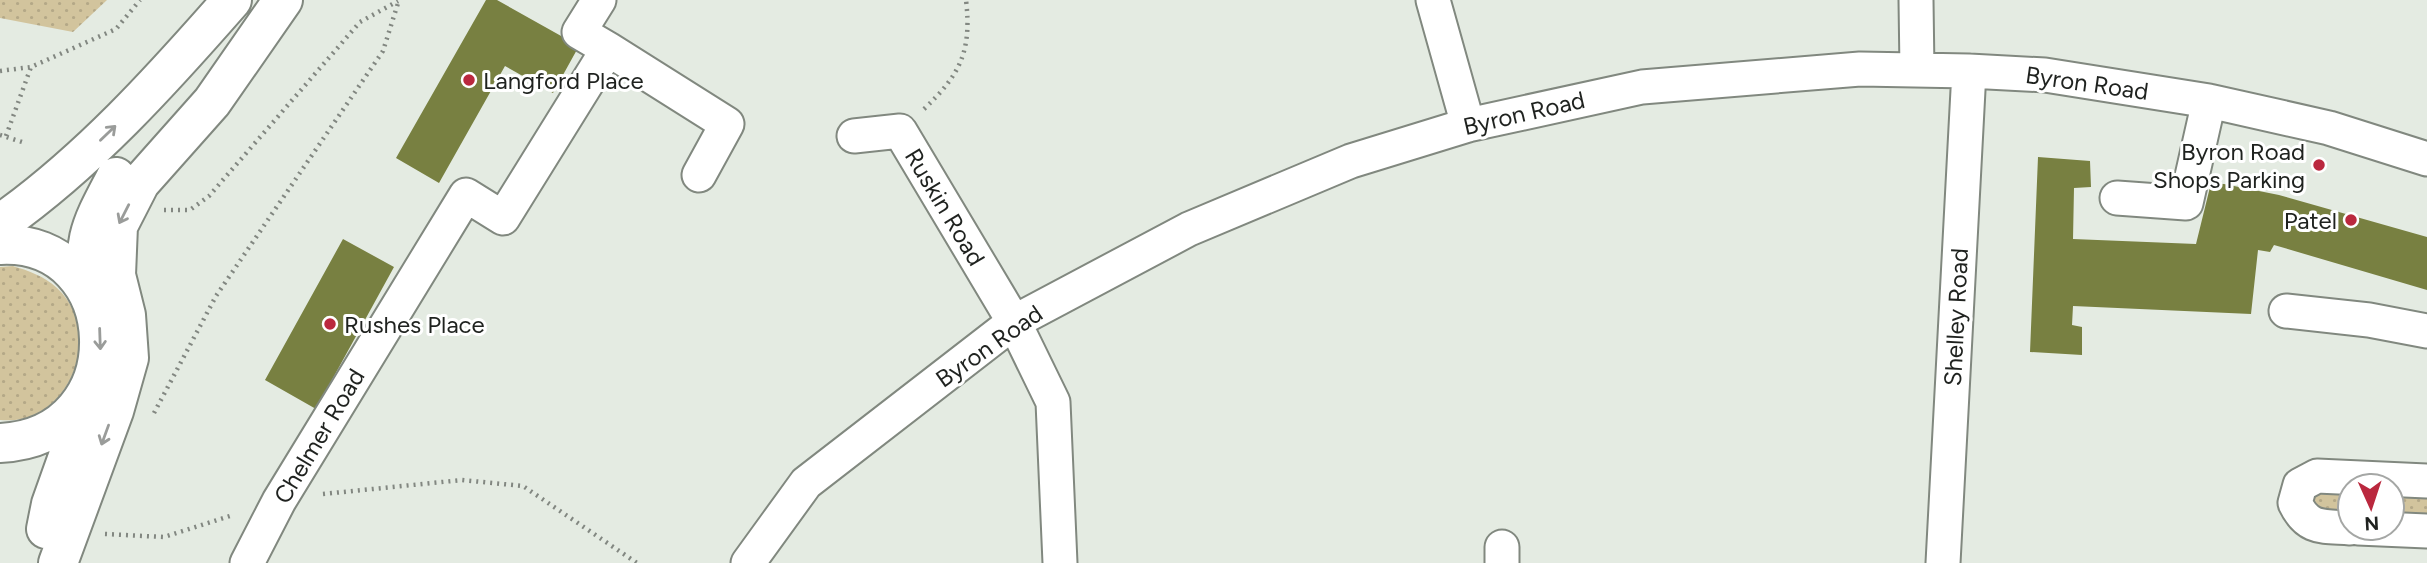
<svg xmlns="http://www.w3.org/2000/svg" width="2427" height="563" viewBox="0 0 2427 563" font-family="Figtree,sans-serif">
	<defs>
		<pattern id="grass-dots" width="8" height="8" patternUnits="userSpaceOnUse" patternTransform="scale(1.75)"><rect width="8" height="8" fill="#d2c49d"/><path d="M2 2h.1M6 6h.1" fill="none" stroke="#b4a887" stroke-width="1.8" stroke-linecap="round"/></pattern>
	</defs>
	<rect width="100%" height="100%" fill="#e4ebe2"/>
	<path fill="url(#grass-dots)" d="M 0,0 L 107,0 L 73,32 L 0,18 Z
		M 13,266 C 29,271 44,276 57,288 C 106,333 69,427 0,420 L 0,267 Z
		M 2350,488 L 2350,517 L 2312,506 L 2312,494 Z
		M 2392,490 L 2427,491 L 2427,520 L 2392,518 Z"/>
	<path fill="#788041" d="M 486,0 L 497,0 L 579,46 L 553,93 L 505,66 L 439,183 L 396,158 Z
		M 2038,157 L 2090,161 L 2091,187 L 2074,188 L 2073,239 L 2196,244 L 2211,183 L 2224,184 L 2279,195 L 2427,237 L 2427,290 L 2274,245 L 2270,252 L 2258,250 L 2251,314 L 2073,306 L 2072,325 L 2082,327 L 2082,355 L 2030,352 Z
		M 343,239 L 394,267 L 316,409 L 265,380 Z"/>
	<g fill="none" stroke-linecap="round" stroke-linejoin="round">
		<g stroke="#81887f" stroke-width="37">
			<path id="minor" d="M 599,0 L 579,32 L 608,49
				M 1433,0 L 1468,125
				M 1916,0 L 1917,70
				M 854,136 L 900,131 L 1014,322 L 1053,402 L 1060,563
				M 2117,198 L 2186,203 L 2209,101
				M 2286,311 L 2369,320 L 2427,331
				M 2350,528 C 2323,526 2308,530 2295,503 L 2300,485 L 2317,476 L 2427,481
				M 2358,528 L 2427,531
				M 1502,547 L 1502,563
				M 247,563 L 279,501 L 466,195 L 503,218 L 608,49 L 727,124 L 699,175
				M 748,563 L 806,483 L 1014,322 L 1189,229 L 1351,161 L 1468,125 L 1642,87 L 1860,69 L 1969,71 L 2045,75 L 2209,101 L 2329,128 L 2427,159
				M 1943,563 L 1969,71"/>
		</g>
		<g stroke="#81887f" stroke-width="42">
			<path id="major" d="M 0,224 C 88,162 161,81 232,0
				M 0,245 C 127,238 137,437 0,443
				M 92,301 C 80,243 89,228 116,177
				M 46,529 L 51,504 L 88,400
				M 58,563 L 114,411 L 129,358 L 126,315 L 116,275 L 118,226 L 140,183 L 212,102 L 283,0"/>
		</g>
		<path stroke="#828781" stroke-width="4.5" stroke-dasharray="2 5" stroke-linecap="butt" d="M 0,71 L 31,67 L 116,29 L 140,0
			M 924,109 C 960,75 972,51 966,0
			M 0,135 L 22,142
			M 6,136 L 31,67
			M 164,210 L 190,210 L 209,196 L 360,22 L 398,1
			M 154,413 L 216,296 L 383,51 L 399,0
			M 323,494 L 462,480 L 523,486 L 637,563
			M 105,534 L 164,537 L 233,515"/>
		<use href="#minor" stroke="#fff" stroke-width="33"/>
		<use href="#major" stroke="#fff" stroke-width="38"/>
	</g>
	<defs><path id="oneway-shaft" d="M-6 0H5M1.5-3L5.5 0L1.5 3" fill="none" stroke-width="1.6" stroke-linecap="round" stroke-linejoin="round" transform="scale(1.75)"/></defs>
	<g stroke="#9a9c9a">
		<use href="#oneway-shaft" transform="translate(108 133) rotate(-44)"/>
		<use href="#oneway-shaft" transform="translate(124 214) rotate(117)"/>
		<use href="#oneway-shaft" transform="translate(100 339) rotate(88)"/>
		<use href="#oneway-shaft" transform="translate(105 435) rotate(110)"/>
	</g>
	<g fill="#ba283e" stroke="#fff" stroke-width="2.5">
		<circle cx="469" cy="80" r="7"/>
		<circle cx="2319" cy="165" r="7"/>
		<circle cx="2351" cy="220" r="7"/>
		<circle cx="330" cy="324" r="7"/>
	</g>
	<g text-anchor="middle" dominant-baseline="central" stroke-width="6" stroke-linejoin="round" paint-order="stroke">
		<g font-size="24" fill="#1f221f" stroke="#fff" text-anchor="start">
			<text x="483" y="80">Langford Place</text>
			<text x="2305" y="151" text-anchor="end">Byron Road<tspan x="2305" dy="28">Shops Parking</tspan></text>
			<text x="2337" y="220" text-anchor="end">Patel</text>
			<text x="344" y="324">Rushes Place</text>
		</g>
		<g font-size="24" fill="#1f221f" stroke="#fff">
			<text transform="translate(2087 83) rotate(8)">Byron Road</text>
			<text transform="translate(1524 113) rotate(-13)">Byron Road</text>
			<text transform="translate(945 207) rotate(59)">Ruskin Road</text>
			<text transform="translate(1956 317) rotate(-87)">Shelley Road</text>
			<text transform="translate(989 346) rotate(-35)">Byron Road</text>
			<text transform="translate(319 436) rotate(-59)">Chelmer Road</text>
		</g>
	</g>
	<g transform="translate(2371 507) rotate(177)"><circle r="33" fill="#ffffff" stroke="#a5a7a5" stroke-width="2"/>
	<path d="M0-5L12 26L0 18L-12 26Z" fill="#ba283e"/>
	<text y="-10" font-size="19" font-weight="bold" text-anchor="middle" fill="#1f221f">N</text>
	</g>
</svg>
